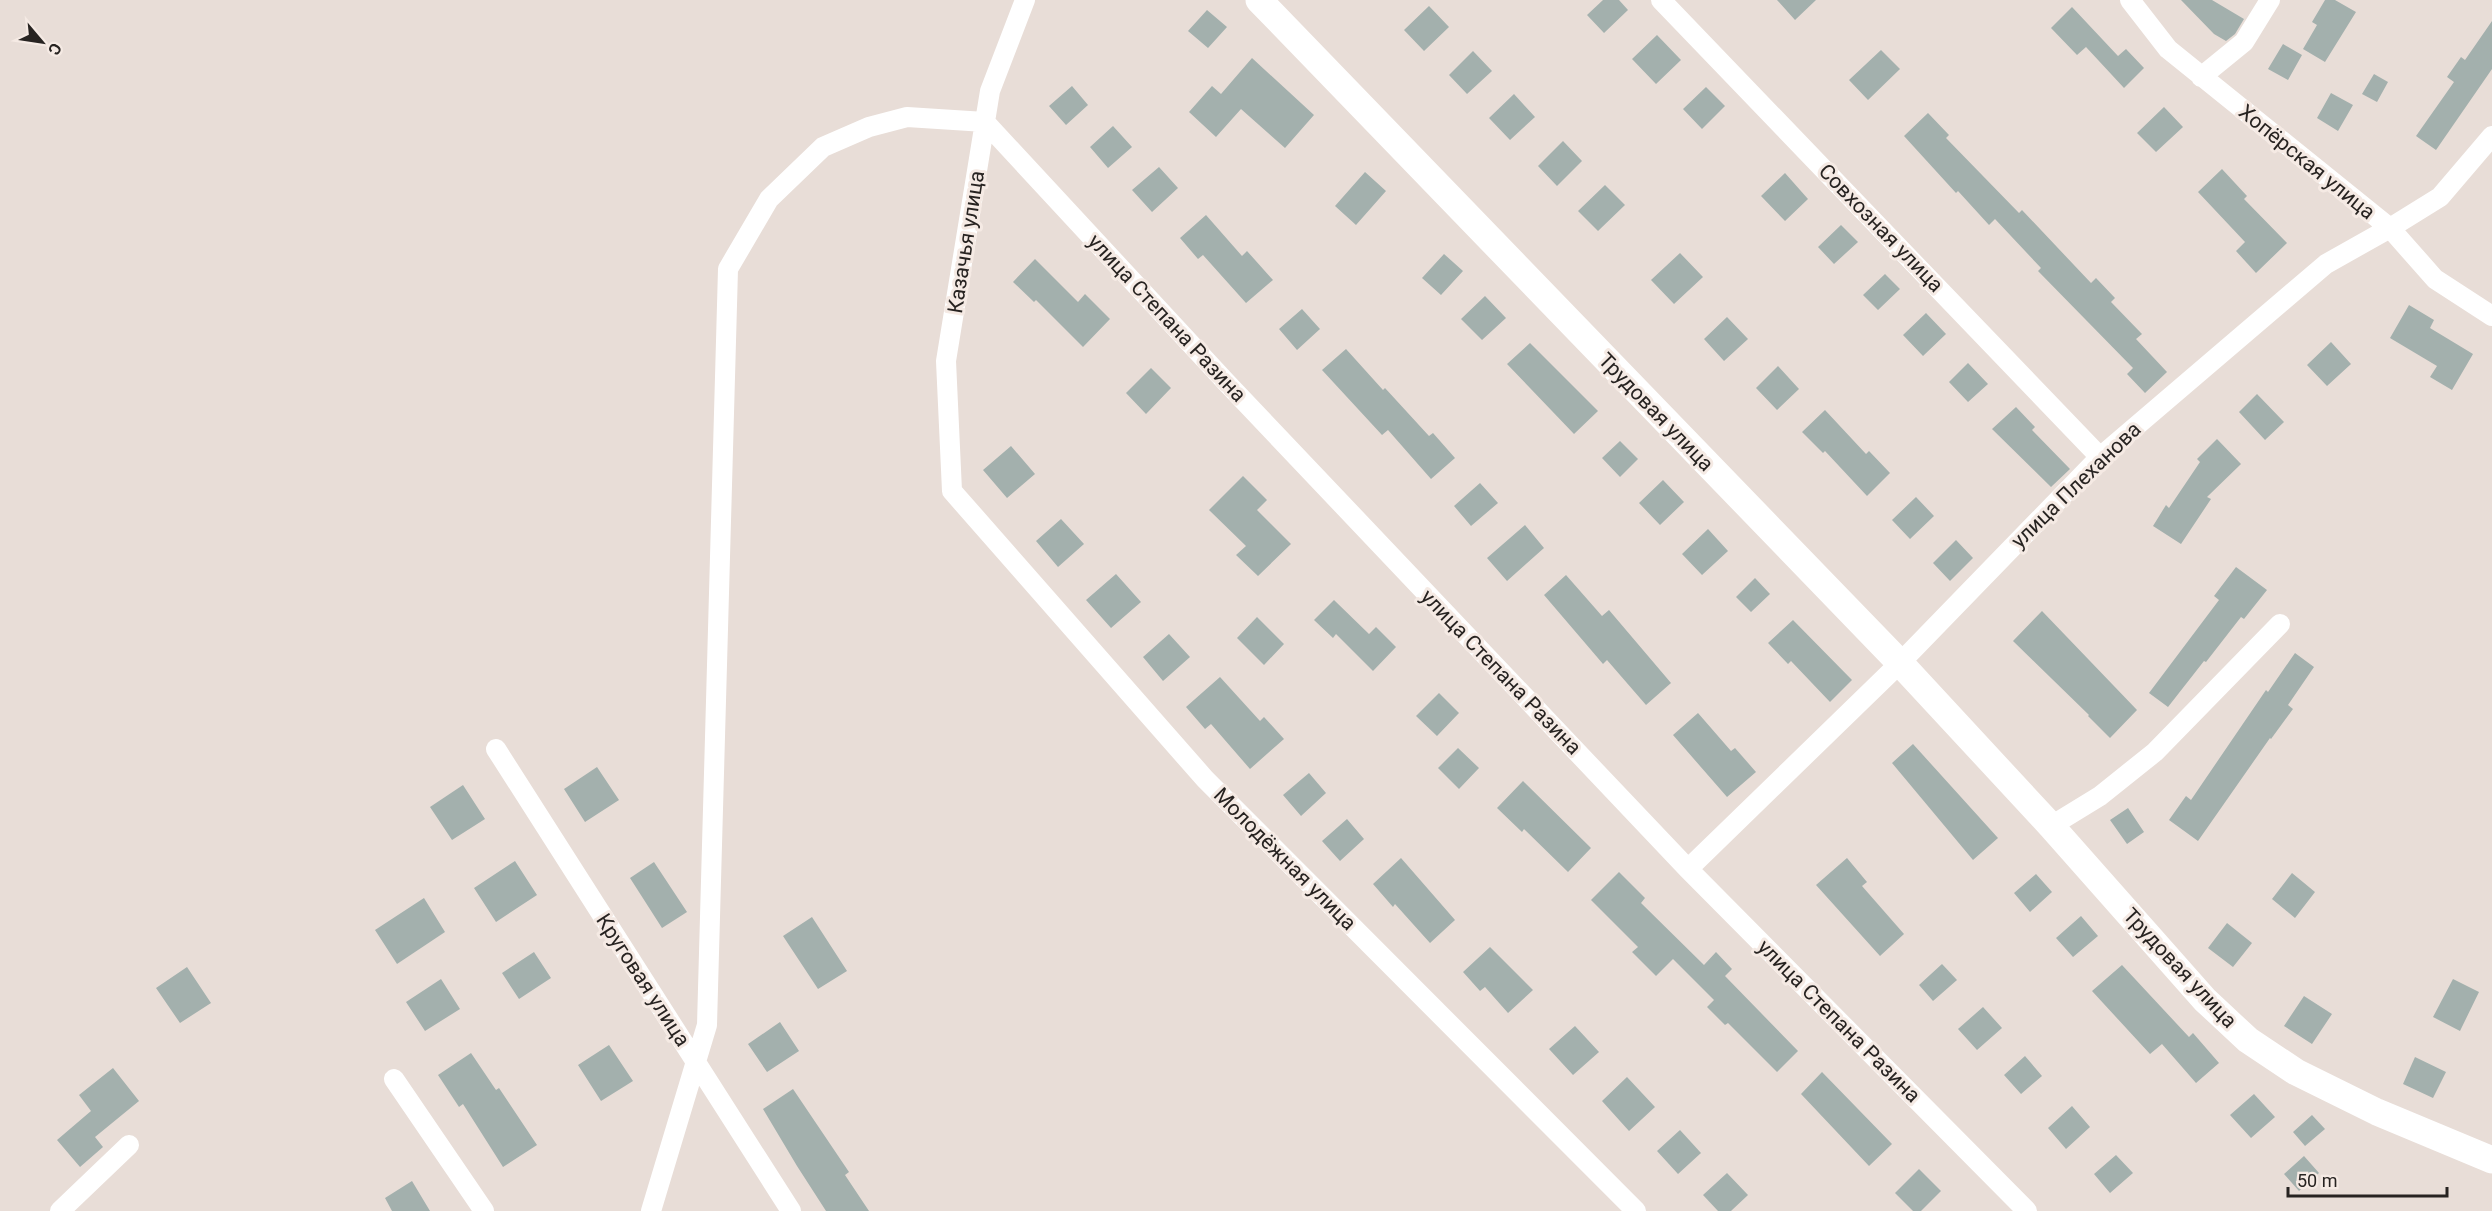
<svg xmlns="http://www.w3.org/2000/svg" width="2492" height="1211" viewBox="0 0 2492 1211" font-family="Roboto,sans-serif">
	<rect width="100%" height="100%" fill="#e8ddd7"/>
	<path fill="#a3b0ad" d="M 1603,0 L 1619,0 L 1628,10 L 1604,33 L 1587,15 Z
		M 1777,0 L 1816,0 L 1795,20 Z
		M 2181,0 L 2212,0 L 2244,19 L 2235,34 L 2226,41 L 2214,34 Z
		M 2325,0 L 2335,0 L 2356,12 L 2325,62 L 2303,49 L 2317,25 L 2312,22 Z
		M 1429,6 L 1449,27 L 1424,51 L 1404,30 Z
		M 2072,7 L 2118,56 L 2126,49 L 2144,68 L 2124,88 L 2086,47 L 2077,55 L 2051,28 Z
		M 1207,10 L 1227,27 L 1208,48 L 1188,31 Z
		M 2492,21 L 2492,69 L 2436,150 L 2416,136 L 2454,82 L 2447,77 L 2461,57 L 2465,60 Z
		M 1657,35 L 1681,60 L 1656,84 L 1632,59 Z
		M 2283,44 L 2302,55 L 2288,80 L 2268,69 Z
		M 1881,50 L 1900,69 L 1868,100 L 1849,80 Z
		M 1473,51 L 1492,71 L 1467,94 L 1449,75 Z
		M 1252,58 L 1314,115 L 1285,148 L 1241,109 L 1216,137 L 1189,112 L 1212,86 L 1221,94 Z
		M 2374,74 L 2388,82 L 2377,102 L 2362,94 Z
		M 1072,86 L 1088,105 L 1066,125 L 1049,106 Z
		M 1706,87 L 1725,106 L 1702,129 L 1683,109 Z
		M 2331,93 L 2353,105 L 2338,131 L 2317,118 Z
		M 1514,94 L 1535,117 L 1510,140 L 1489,118 Z
		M 2164,107 L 2183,127 L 2156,152 L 2137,133 Z
		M 1928,113 L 1949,135 L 1946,138 L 2019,213 L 2022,210 L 2091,283 L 2096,278 L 2115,298 L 2111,302 L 2142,334 L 2136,339 L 2167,372 L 2145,393 L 2127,374 L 2133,368 L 2038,271 L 2041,268 L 1995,219 L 1989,225 L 1958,191 L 1956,193 L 1904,136 Z
		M 1113,126 L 1132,147 L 1108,168 L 1090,147 Z
		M 1563,141 L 1582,161 L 1557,186 L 1538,166 Z
		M 1159,167 L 1178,188 L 1152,212 L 1132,190 Z
		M 2222,169 L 2247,196 L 2244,199 L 2287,243 L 2256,273 L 2236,251 L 2245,242 L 2198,192 Z
		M 1365,172 L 1386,191 L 1356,225 L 1335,206 Z
		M 1785,173 L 1808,199 L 1785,221 L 1761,196 Z
		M 1605,185 L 1625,205 L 1598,231 L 1578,211 Z
		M 1206,215 L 1242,256 L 1247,251 L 1273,280 L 1246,303 L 1203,255 L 1198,259 L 1180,238 Z
		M 1841,225 L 1858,242 L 1834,264 L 1818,247 Z
		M 1680,253 L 1703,277 L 1674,304 L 1651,280 Z
		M 1444,254 L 1463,271 L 1441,295 L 1422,278 Z
		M 1035,259 L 1078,302 L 1085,294 L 1110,319 L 1083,347 L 1036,300 L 1034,302 L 1013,282 Z
		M 1885,274 L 1900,289 L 1878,310 L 1863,295 Z
		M 1485,296 L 1506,318 L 1482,340 L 1461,319 Z
		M 2409,305 L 2434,320 L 2430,328 L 2473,354 L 2452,390 L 2430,377 L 2437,366 L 2390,338 Z
		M 1302,309 L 1320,329 L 1297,350 L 1279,329 Z
		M 1926,313 L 1946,334 L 1923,356 L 1903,335 Z
		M 1727,317 L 1748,339 L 1724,361 L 1704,339 Z
		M 2331,342 L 2351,364 L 2327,386 L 2307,365 Z
		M 1530,343 L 1598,411 L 1574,434 L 1507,364 Z
		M 1346,349 L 1383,390 L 1385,388 L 1429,436 L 1433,433 L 1455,458 L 1431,479 L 1388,430 L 1382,435 L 1322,370 Z
		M 1968,363 L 1988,384 L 1968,402 L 1949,382 Z
		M 1778,366 L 1799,389 L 1777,410 L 1756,388 Z
		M 1151,368 L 1171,388 L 1146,414 L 1126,393 Z
		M 2257,394 L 2284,422 L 2265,440 L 2239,412 Z
		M 2016,407 L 2035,427 L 2032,430 L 2070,469 L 2051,487 L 1992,429 Z
		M 1825,410 L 1866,454 L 1869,451 L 1890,473 L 1867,496 L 1825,451 L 1823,453 L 1802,432 Z
		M 2217,439 L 2241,464 L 2207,497 L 2211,499 L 2181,544 L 2153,526 L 2166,505 L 2169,508 L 2200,462 L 2197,459 Z
		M 1620,441 L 1638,459 L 1620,477 L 1602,458 Z
		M 1011,446 L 1035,474 L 1007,498 L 983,470 Z
		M 1243,476 L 1267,500 L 1257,510 L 1291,544 L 1258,576 L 1236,555 L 1246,546 L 1209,510 Z
		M 1663,480 L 1684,502 L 1660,525 L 1639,503 Z
		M 1480,483 L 1498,503 L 1471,526 L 1454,506 Z
		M 1916,497 L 1934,516 L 1910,539 L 1892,520 Z
		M 1061,519 L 1084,544 L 1058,567 L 1036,541 Z
		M 1525,525 L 1544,548 L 1507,581 L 1487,558 Z
		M 1708,529 L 1728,551 L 1702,575 L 1682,554 Z
		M 1956,540 L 1973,558 L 1950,581 L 1933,563 Z
		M 2236,567 L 2267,590 L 2244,619 L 2241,617 L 2206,662 L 2204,661 L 2168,707 L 2149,693 L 2219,600 L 2214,596 Z
		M 1116,574 L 1141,602 L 1111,628 L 1086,600 Z
		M 1566,575 L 1602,616 L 1609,610 L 1671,683 L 1646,705 L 1607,660 L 1603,664 L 1544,595 Z
		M 1755,578 L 1770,594 L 1751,612 L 1736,597 Z
		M 1334,600 L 1369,634 L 1376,627 L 1396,647 L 1373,671 L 1336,634 L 1333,638 L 1314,620 Z
		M 2042,611 L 2137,710 L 2110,738 L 2088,716 L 2089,715 L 2013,641 Z
		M 1257,617 L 1284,644 L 1264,665 L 1237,638 Z
		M 1793,620 L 1852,680 L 1830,702 L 1791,661 L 1788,664 L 1768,643 Z
		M 1169,634 L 1190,657 L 1163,681 L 1143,657 Z
		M 2295,653 L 2314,667 L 2288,705 L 2293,709 L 2271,739 L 2270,738 L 2198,841 L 2169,820 L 2186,796 L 2191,800 L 2266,690 L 2268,692 Z
		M 1220,677 L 1260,721 L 1264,717 L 1284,739 L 1250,769 L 1211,724 L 1205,729 L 1186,707 Z
		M 1439,693 L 1459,713 L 1437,736 L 1416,716 Z
		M 1698,713 L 1731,751 L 1735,748 L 1756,772 L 1727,797 L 1673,735 Z
		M 1913,744 L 1998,838 L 1973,860 L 1892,763 Z
		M 1458,748 L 1479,768 L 1459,789 L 1438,768 Z
		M 597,767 L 619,800 L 585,822 L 564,789 Z
		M 1309,773 L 1326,793 L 1301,816 L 1283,795 Z
		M 1523,781 L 1591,848 L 1568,872 L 1524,829 L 1522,832 L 1497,808 Z
		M 463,785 L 485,819 L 452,840 L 430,807 Z
		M 2128,808 L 2144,832 L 2127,844 L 2110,820 Z
		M 1347,819 L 1364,839 L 1340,861 L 1322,841 Z
		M 1401,858 L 1455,920 L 1430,943 L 1395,904 L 1393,907 L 1373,884 Z
		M 1847,858 L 1867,882 L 1862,886 L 1904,934 L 1880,956 L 1816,885 Z
		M 515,861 L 537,895 L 496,922 L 474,888 Z
		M 654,862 L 687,912 L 662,928 L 630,878 Z
		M 1619,872 L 1645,898 L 1641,903 L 1704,965 L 1716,952 L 1732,969 L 1725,976 L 1798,1051 L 1777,1072 L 1728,1023 L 1725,1025 L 1707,1007 L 1714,1000 L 1673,959 L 1656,976 L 1632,952 L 1638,947 L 1591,900 Z
		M 2292,873 L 2315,892 L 2295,918 L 2272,899 Z
		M 2036,874 L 2052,892 L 2030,912 L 2014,893 Z
		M 424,898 L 445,932 L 397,964 L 375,930 Z
		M 2081,916 L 2098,936 L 2073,957 L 2056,938 Z
		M 812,917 L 847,971 L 818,989 L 783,936 Z
		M 2227,923 L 2252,943 L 2233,967 L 2208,948 Z
		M 1490,947 L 1533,990 L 1508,1013 L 1485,987 L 1480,991 L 1463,972 Z
		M 534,952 L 551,978 L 519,999 L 502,973 Z
		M 1942,964 L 1957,980 L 1933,1001 L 1919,985 Z
		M 2122,965 L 2189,1037 L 2193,1033 L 2219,1063 L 2196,1083 L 2162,1044 L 2150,1054 L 2092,991 Z
		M 187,967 L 211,1003 L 180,1023 L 156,988 Z
		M 441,979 L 460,1009 L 425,1031 L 406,1002 Z
		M 2453,979 L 2479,992 L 2460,1031 L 2433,1017 Z
		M 2304,996 L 2332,1014 L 2312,1044 L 2284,1026 Z
		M 1983,1007 L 2002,1028 L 1977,1050 L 1958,1029 Z
		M 780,1022 L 799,1051 L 767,1072 L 748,1044 Z
		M 1575,1026 L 1599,1052 L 1573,1075 L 1549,1049 Z
		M 609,1045 L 633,1081 L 601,1101 L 578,1065 Z
		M 471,1053 L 496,1090 L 499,1088 L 537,1145 L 503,1167 L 463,1104 L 459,1107 L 438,1075 Z
		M 2025,1056 L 2042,1076 L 2021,1094 L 2004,1075 Z
		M 2415,1057 L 2446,1072 L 2433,1098 L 2403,1084 Z
		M 113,1068 L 139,1101 L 95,1137 L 103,1147 L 80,1167 L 57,1140 L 91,1111 L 79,1095 Z
		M 1822,1072 L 1892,1144 L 1869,1166 L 1801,1094 Z
		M 1627,1077 L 1655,1107 L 1629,1131 L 1602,1101 Z
		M 793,1089 L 849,1172 L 845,1175 L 869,1211 L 826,1211 L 797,1166 L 763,1109 Z
		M 2254,1094 L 2275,1117 L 2251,1138 L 2230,1115 Z
		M 2072,1106 L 2090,1127 L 2066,1149 L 2048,1128 Z
		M 2312,1115 L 2325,1129 L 2305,1146 L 2293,1132 Z
		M 1680,1130 L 1701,1153 L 1678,1174 L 1657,1151 Z
		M 2116,1155 L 2133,1173 L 2110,1193 L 2094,1174 Z
		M 2304,1156 L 2319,1173 L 2299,1191 L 2284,1174 Z
		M 1919,1169 L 1941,1191 L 1921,1211 L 1913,1211 L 1895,1193 Z
		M 1727,1173 L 1748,1195 L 1731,1211 L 1718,1211 L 1703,1195 Z
		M 412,1181 L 430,1211 L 392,1211 L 385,1198 Z"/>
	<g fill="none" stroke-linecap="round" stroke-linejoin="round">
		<path stroke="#fff" stroke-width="20" d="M 1025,0 L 990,91 L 946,361 L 952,491 L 1205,779 L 1636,1211
			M 1661,0 L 2100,457
			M 2130,0 L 2168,49 L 2390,228 L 2435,279 L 2492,316
			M 2201,77 L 2244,42 L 2270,0
			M 496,749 L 791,1211
			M 2051,826 L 2100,796 L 2155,752 L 2280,624
			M 1688,869 L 1900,663 L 2100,457 L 2326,264 L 2390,228 L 2440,197 L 2492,136
			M 394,1079 L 484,1211
			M 60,1211 L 129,1145
			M 651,1211 L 707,1025 L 728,269 L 769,199 L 823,147 L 869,127 L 907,117 L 985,122 L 1225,381 L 1688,869 L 2027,1211"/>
		<path stroke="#fff" stroke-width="27" d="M 1259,0 L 1900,663 L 2051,826 L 2205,1000 L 2248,1040 L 2296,1072 L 2377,1112 L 2492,1160"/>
	</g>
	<g text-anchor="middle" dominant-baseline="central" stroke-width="6" stroke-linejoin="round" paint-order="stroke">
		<g font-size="21" fill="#272321" stroke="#f5eae4">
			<text transform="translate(2307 162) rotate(39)">Хопёрская улица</text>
			<text transform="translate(1881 228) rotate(46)">Совхозная улица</text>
			<text transform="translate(966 242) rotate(-81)">Казачья улица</text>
			<text transform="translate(1167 318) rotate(47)">улица Степана Разина</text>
			<text transform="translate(1656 412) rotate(46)">Трудовая улица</text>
			<text transform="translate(2076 485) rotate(-44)">улица Плеханова</text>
			<text transform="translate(1501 672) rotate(46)">улица Степана Разина</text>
			<text transform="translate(1285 859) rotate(45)">Молодёжная улица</text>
			<text transform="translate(2180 968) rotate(47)">Трудовая улица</text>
			<text transform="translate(643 980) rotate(57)">Круговая улица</text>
			<text transform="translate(1839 1021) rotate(45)">улица Степана Разина</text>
		</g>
	</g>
	<g transform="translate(42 42) rotate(119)" stroke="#f5eae4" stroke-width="4.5" paint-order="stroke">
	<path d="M0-4.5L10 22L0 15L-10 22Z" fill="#272321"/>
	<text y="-9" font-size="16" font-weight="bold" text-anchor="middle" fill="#272321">С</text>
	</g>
	<path d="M2288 1187v9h159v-9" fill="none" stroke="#272321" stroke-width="3"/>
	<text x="2297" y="1187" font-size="18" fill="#272321" stroke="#f5eae4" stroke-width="4.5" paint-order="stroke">50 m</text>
</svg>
